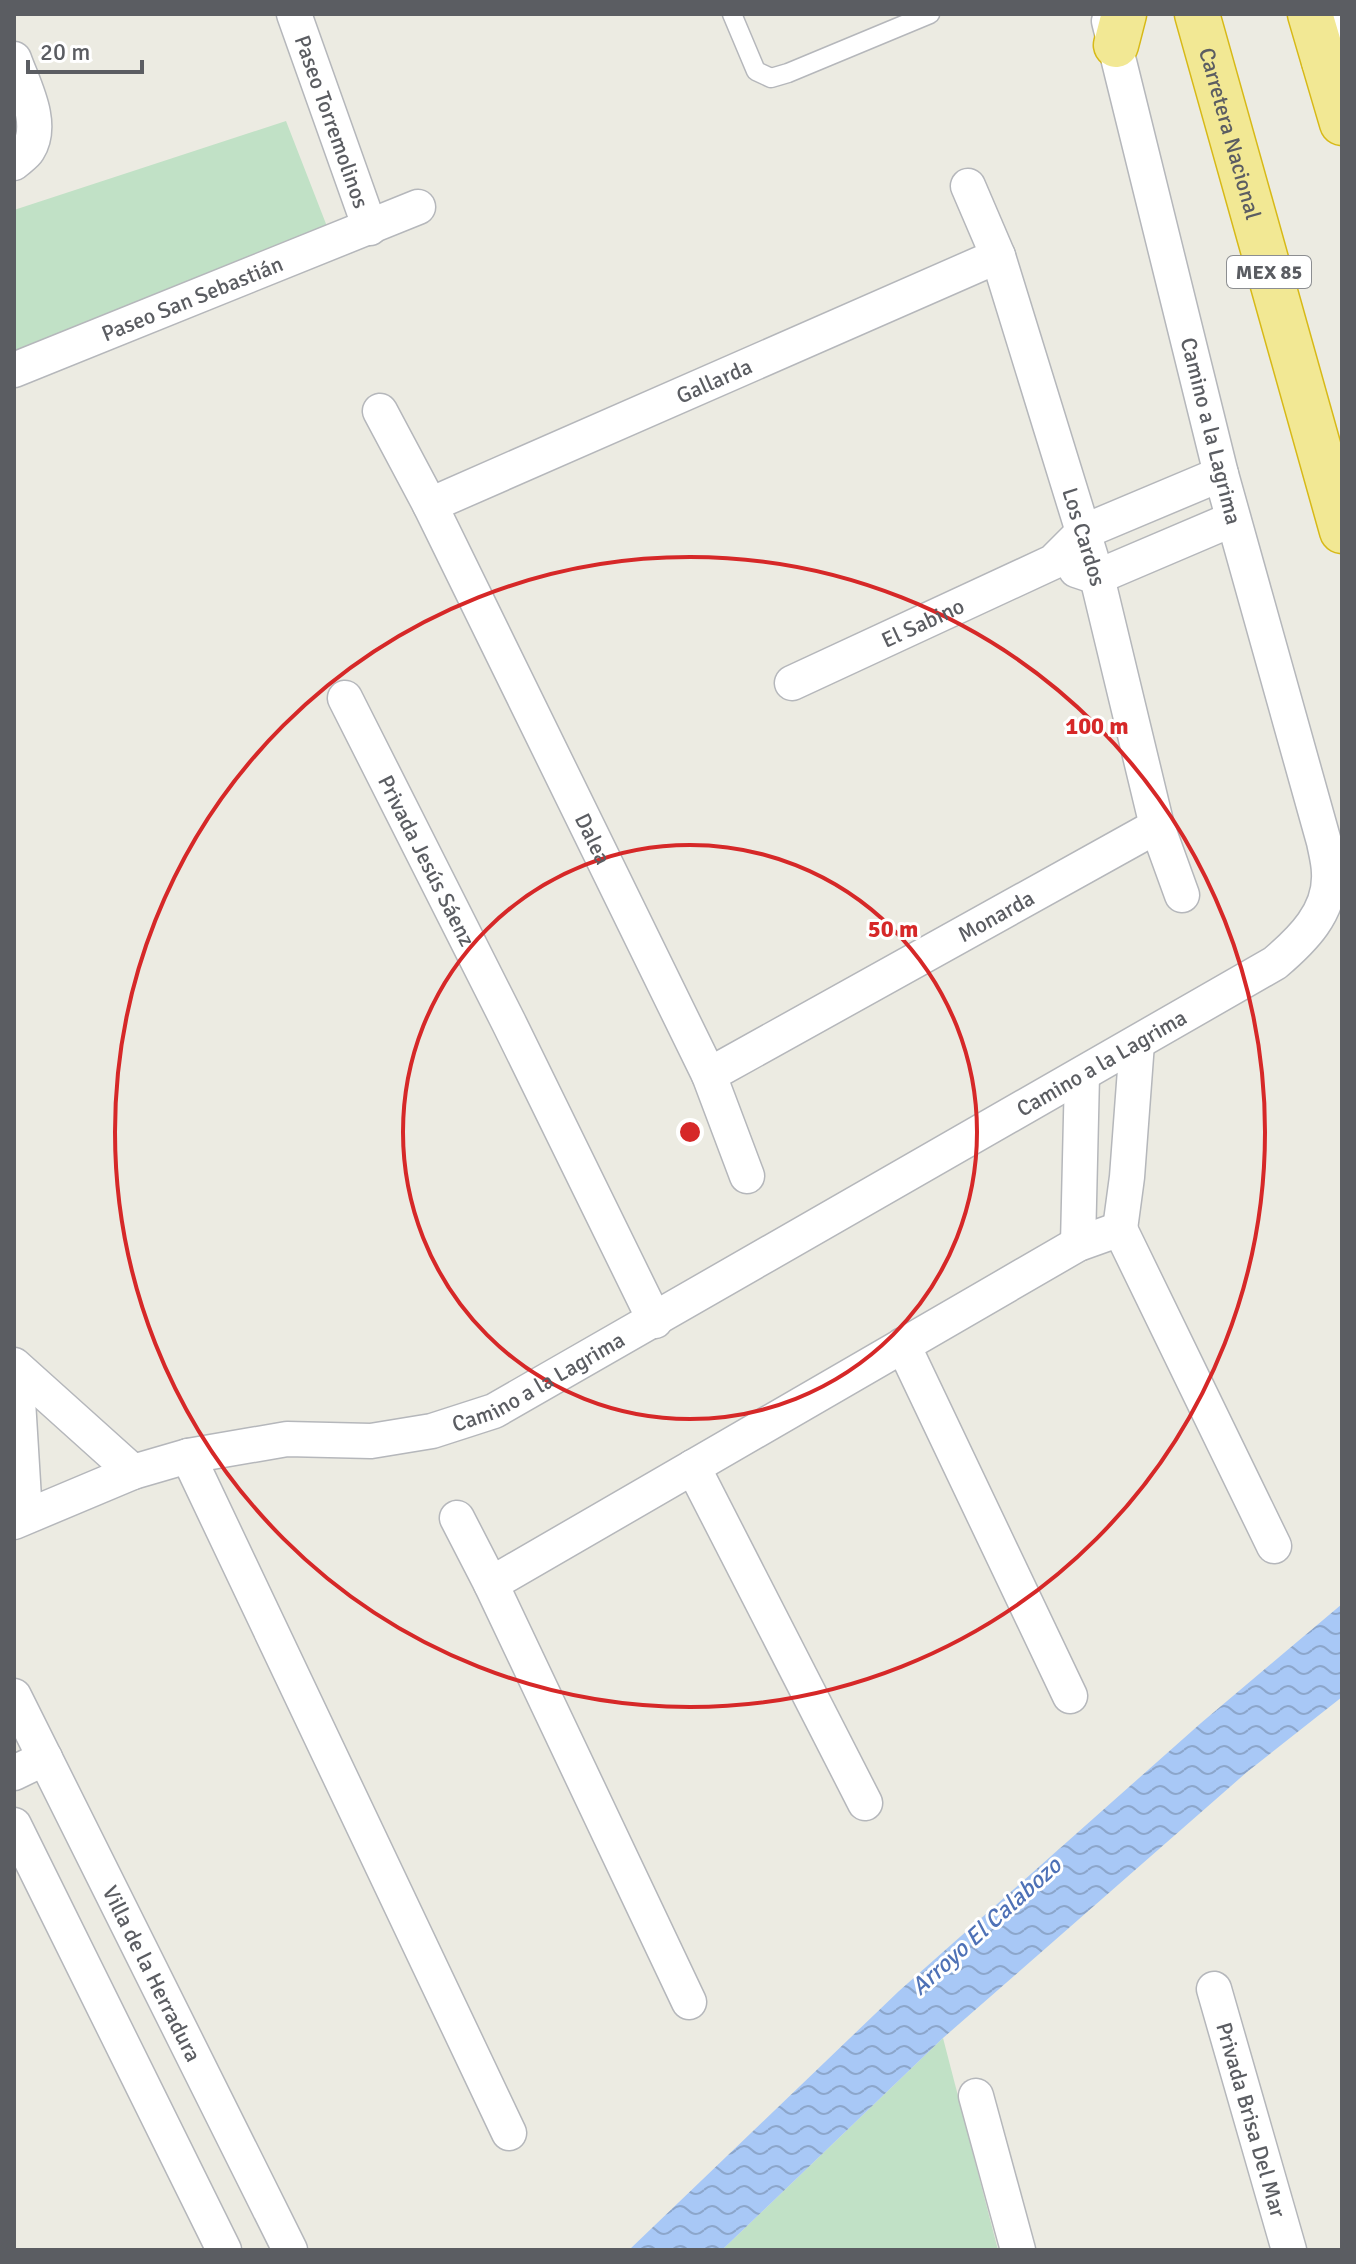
<svg xmlns="http://www.w3.org/2000/svg" width="1356" height="2264" viewBox="0 0 1356 2264" font-family="Signika,sans-serif">
	<defs>
		<pattern id="water-waves" width="16" height="10" patternUnits="userSpaceOnUse" patternTransform="scale(2)"><rect width="16" height="10" fill="#a8c8f6"/><path d="M0 5q4-4 8 0t8 0" fill="none" stroke="#8ca6cb"/></pattern>
	</defs>
	<rect width="100%" height="100%" fill="#ecebe2"/>
	<path fill="#c1e1c6" d="M 286,121 L 328,229 L 14,352 L 14,210 Z
		M 943,2038 L 998,2250 L 722,2250 Z"/>
	<path fill="url(#water-waves)" d="M 1342,1604 L 1342,1697 L 1247,1772 L 943,2038 L 722,2250 L 629,2250 L 899,1991 L 1201,1723 Z"/>
	<g fill="none" stroke-linecap="round" stroke-linejoin="round">
		<g stroke="#b5b7bb" stroke-width="21">
			<path id="lane" d="M 732,14 L 756,71 L 771,78 L 788,73 L 930,14"/>
		</g>
		<g stroke="#b5b7bb" stroke-width="37">
			<g id="street">
				<path id="s1" d="M 294,14 L 370,228"/>
				<path d="M 14,59 C 23,85 45,123 28,150 C 25,155 18,159 14,163"/>
				<path id="s2" d="M 968,186 L 998,256 L 1097,577 L 1157,826 L 1182,895"/>
				<path id="s3" d="M 14,370 L 418,207"/>
				<path id="s4" d="M 380,411 L 430,505 L 709,1075 L 747,1176"/>
				<path id="s5" d="M 430,505 L 998,256"/>
				<path d="M 1076,570 L 1097,577 L 1233,519"/>
				<path id="s6" d="M 792,683 L 1053,562 L 1083,532 L 1221,474"/>
				<path id="s7" d="M 345,698 L 509,1023 L 655,1321"/>
				<path id="s8" d="M 709,1075 L 1157,826"/>
				<path d="M 1120,1229 L 1127,1177 L 1137,1043"/>
				<path d="M 1078,1244 L 1082,1075"/>
				<path d="M 903,1345 L 1070,1696"/>
				<path d="M 14,1365 L 133,1472"/>
				<path d="M 16,1368 L 25,1515"/>
				<path d="M 188,1456 L 509,2133"/>
				<path d="M 693,1467 L 865,1803"/>
				<path d="M 457,1518 L 491,1584 L 689,2002"/>
				<path id="s9" d="M 14,1522 L 133,1472 L 188,1456 L 287,1439 L 371,1441 L 432,1431 L 494,1411 L 1275,963 C 1302,940 1331,912 1329,873 C 1329,863 1326,852 1324,842 L 1221,474 L 1109,21"/>
				<path d="M 491,1584 L 1078,1244 L 1120,1229 L 1274,1546"/>
				<path id="s10" d="M 14,1696 L 290,2250"/>
				<path d="M 14,1773 L 45,1758"/>
				<path d="M 14,1825 L 224,2250"/>
				<path id="s11" d="M 1214,1989 L 1289,2250"/>
				<path d="M 976,2096 L 1018,2250"/>
			</g>
		</g>
		<g stroke="#b6b8bd" stroke-width="47">
			<path id="secondary" d="M 1324,61 L 1335,14"/>
		</g>
		<g stroke="#d7b917" stroke-width="47">
			<g id="highway">
				<path id="s12" d="M 1197,14 L 1342,531"/>
				<path d="M 1310,14 L 1342,123"/>
				<path d="M 1116,45 L 1124,14"/>
			</g>
		</g>
		<use href="#lane" stroke="#fff" stroke-width="18"/>
		<use href="#street" stroke="#fff" stroke-width="34"/>
		<use href="#secondary" stroke="#fff" stroke-width="44"/>
		<use href="#highway" stroke="#f2e894" stroke-width="44"/>
	</g>
	<g fill="none" stroke="#d62828" stroke-width="4">
		<circle cx="690" cy="1132" r="287"/>
		<circle cx="690" cy="1132" r="575"/>
	</g>
	<g text-anchor="middle" dominant-baseline="central" stroke-width="6" stroke-linejoin="round" paint-order="stroke">
		<rect fill="#fff" stroke="#8c8e91" stroke-width="2" x="1227" y="256" width="84" height="32" rx="6"/>
		<g font-size="20" font-weight="bold" fill="#5b5d62">
			<text x="1269" y="272">MEX 85</text>
		</g>
		<g font-size="22" fill="#5b5d62" stroke="#fff">
			<text stroke="none"><textPath href="#s1" startOffset="114">Paseo Torremolinos</textPath></text>
			<text stroke="none"><textPath href="#s12" startOffset="124">Carretera Nacional</textPath></text>
			<text stroke="none"><textPath href="#s3" startOffset="192">Paseo San Sebastián</textPath></text>
			<text stroke="none"><textPath href="#s5" startOffset="310">Gallarda</textPath></text>
			<text transform="translate(1211 431) rotate(76)">Camino a la Lagrima</text>
			<text stroke="none"><textPath href="#s2" startOffset="370">Los Cardos</textPath></text>
			<text stroke="none"><textPath href="#s6" startOffset="144">El Sabino</textPath></text>
			<text stroke="none"><textPath href="#s4" startOffset="478">Dalea</textPath></text>
			<text stroke="none"><textPath href="#s7" startOffset="182">Privada Jesús Sáenz</textPath></text>
			<text stroke="none"><textPath href="#s8" startOffset="328">Monarda</textPath></text>
			<text stroke="none"><textPath href="#s9" startOffset="1198">Camino a la Lagrima</textPath></text>
			<text stroke="none"><textPath href="#s9" startOffset="550">Camino a la Lagrima</textPath></text>
			<text stroke="none"><textPath href="#s10" startOffset="310">Villa de la Herradura</textPath></text>
			<text stroke="none"><textPath href="#s11" startOffset="136">Privada Brisa Del Mar</textPath></text>
		</g>
		<g font-size="24" font-style="italic" fill="#4e71b6" stroke="#fff">
			<text transform="translate(986 1926) rotate(-42)">Arroyo El Calabozo</text>
		</g>
	</g>
	<circle cx="690" cy="1132" r="12" fill="#d62828" stroke="#fff" stroke-width="4"/>
	<g font-size="24" text-anchor="middle" font-weight="bold" fill="#d62828" stroke="#fff" stroke-width="6" stroke-linejoin="round" paint-order="stroke">
		<text x="1097" y="734">100 m</text>
		<text x="893" y="937">50 m</text>
	</g>
	<rect width="1356" height="2264" fill="none" stroke="#5b5d62" stroke-width="32"/>
	<path d="M28 60v12h114v-12" fill="none" stroke="#5b5d62" stroke-width="4"/>
	<text x="40" y="60" font-size="24" fill="#5b5d62" stroke="#ffffff" stroke-width="6" paint-order="stroke">20 m</text>
</svg>
